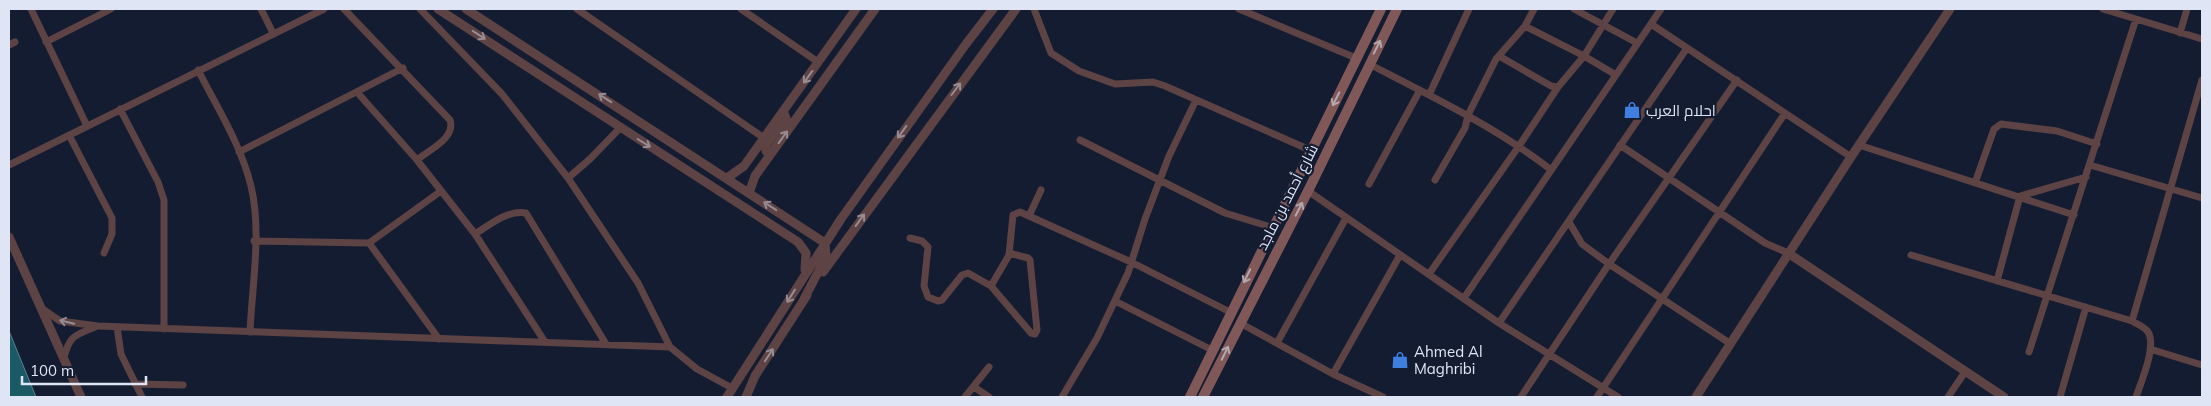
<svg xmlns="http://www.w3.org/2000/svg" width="2211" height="406" viewBox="0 0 2211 406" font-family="Mulish,Cairo,sans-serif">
	<rect width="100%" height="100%" fill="#141c32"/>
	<path fill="#1b5965" stroke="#568390" d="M 9,331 L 36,397 L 9,397 Z"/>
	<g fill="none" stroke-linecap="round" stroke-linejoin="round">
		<path stroke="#5d4343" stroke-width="7" d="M 31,9 L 87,126
			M 261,9 L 273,33
			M 344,9 L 450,120 C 456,138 429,150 417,160
			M 420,9 L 502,94 L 568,178 L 638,283 L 670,347 L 697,369 L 732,388
			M 577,9 L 764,138
			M 741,9 L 818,62
			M 1034,9 L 1051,53 L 1079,71 L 1115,84 L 1153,82 L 1165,86 L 1310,150
			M 1239,9 L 1356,58
			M 1574,9 L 1637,43
			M 2103,9 L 2202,39
			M 1651,24 L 1851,157
			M 1525,26 L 1584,56 L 1616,75
			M 2180,33 L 2187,9
			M 46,42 L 111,9
			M 9,45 L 15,42
			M 1499,56 L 1551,86 L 1558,87 L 1584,56 L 1613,9
			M 1369,64 C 1431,96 1494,126 1550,169
			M 198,70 C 217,107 241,145 251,186 C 262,232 252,285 250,332
			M 357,92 L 417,160 L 475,234 L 545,342
			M 1429,95 L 1469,9
			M 120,109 L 158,182 L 164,200 L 164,329
			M 69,135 L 112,218 L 112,234 L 104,253
			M 1080,140 L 1225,213 L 1271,227
			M 1620,145 L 1765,243 L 1788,253
			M 1859,145 L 2074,215
			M 239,152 L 403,68
			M 9,165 L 324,9
			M 2090,165 L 2202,198
			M 568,178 L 590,159 L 620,128
			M 1435,180 L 1465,128 L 1468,115 L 1496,59 L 1525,26 L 1534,9
			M 1975,183 L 1994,129 L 2001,124 L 2057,131 L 2097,144
			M 1369,184 L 1420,90
			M 1308,191 L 1499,323 L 1618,397
			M 1029,216 L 1041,190
			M 1569,222 L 1582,244 L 1609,264 L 1731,344
			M 475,234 C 491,224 507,210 526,213 L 606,344
			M 910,238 L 922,241 L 928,247 L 924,286 L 928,297 L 938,301 L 942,300 L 962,275 L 968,273 L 991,286 L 1031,333 L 1035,334 L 1037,330 L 1030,260 L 1028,258 L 1009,253
			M 254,241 L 369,243 L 441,191
			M 369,243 L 439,339
			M 1911,255 L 2132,321 C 2137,324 2145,327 2148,332 C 2157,346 2141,382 2136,397
			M 1429,274 L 1519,146 L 1558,87
			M 1997,281 L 2020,196 L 2086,177
			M 991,286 L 1009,255 L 1013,215 L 1020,212 L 1131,262 L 1230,312
			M 1464,298 L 1661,9
			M 1115,301 L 1212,350
			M 41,308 L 60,321 L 98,326 L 670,347
			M 2132,321 L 2202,80
			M 1240,323 L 1333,374 L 1383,397
			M 1499,323 L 1687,48
			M 117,327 L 121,354 L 142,397
			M 1277,343 L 1346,218
			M 2150,349 L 2202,365
			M 2029,352 L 2136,19
			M 64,358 C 69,336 75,335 95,327
			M 1333,374 L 1400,255
			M 135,384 L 183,385
			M 974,387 L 989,397
			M 965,397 L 989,367
			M 1062,397 L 1097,338 L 1128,273 L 1145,219 L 1169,156 L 1196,100
			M 1521,397 L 1609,264 L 1737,80
			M 1597,397 L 1785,113
			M 1948,397 L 1965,372
			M 2060,397 L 2086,307"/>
		<path stroke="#5d4343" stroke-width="9" d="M 438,9 L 798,242 L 806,253 L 805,270
			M 466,9 L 825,243 L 826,257 L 804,299
			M 770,155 L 766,151 L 765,146 L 786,118 L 783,111
			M 727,178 L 744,166 L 856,9
			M 749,193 L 755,176 L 875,9
			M 9,237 L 81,397
			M 1788,253 L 2004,397
			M 823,272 L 1016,9
			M 727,397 L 841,219 L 966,44 L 993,9
			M 746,397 L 755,376 L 807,295
			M 1696,397 L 1851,157 L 1950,9"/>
		<path stroke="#815858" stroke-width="10" d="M 1190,397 L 1381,9
			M 1203,397 L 1308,191 L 1397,9"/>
	</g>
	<defs><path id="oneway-shaft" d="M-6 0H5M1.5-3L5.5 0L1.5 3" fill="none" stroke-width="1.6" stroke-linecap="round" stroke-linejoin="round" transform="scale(1.25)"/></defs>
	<g stroke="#988c93">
		<use href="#oneway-shaft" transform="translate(479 35) rotate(33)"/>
		<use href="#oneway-shaft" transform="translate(808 77) rotate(126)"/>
		<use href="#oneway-shaft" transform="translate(956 89) rotate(-53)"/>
		<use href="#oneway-shaft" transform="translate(605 98) rotate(-147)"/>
		<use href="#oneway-shaft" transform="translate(902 132) rotate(126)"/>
		<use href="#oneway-shaft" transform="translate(783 137) rotate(-54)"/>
		<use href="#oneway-shaft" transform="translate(644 143) rotate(32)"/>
		<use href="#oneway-shaft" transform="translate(770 206) rotate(-147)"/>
		<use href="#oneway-shaft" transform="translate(860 220) rotate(-54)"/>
		<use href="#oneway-shaft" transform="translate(791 296) rotate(122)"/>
		<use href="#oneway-shaft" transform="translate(67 322) rotate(-166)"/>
		<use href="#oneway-shaft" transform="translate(769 355) rotate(-57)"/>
	</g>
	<g stroke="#b5a6ae">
		<use href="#oneway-shaft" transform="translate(1377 47) rotate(-63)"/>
		<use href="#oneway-shaft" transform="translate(1336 99) rotate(117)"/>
		<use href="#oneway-shaft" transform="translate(1299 209) rotate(-63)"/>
		<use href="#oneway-shaft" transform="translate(1247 276) rotate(116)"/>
		<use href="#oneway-shaft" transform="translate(1225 353) rotate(-64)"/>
	</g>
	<defs>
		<g id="shop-bare" transform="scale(1.35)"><path d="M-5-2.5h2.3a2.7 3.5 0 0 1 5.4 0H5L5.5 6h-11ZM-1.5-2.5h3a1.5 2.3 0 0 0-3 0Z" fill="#3f7fe0" stroke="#141c32" stroke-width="2.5" paint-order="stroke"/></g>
	</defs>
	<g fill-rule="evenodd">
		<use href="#shop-bare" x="1632" y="110"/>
		<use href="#shop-bare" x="1400" y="360"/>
	</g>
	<g text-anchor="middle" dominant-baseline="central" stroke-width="4.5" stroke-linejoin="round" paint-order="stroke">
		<g font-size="15" fill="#dfe5f4" stroke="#141c32" text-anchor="start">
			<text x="1646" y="110">احلام العرب</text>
			<text x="1414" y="351">Ahmed Al<tspan x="1414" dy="17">Maghribi</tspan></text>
		</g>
		<g font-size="15" fill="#dfe5f4" stroke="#141c32">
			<text transform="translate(1287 197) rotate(-63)">شارع أحمد بن ماجد</text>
		</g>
	</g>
	<rect width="2211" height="406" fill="none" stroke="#dfe5f4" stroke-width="20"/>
	<path d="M22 376v8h124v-8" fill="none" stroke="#dfe5f4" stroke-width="2.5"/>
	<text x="30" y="376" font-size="15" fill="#dfe5f4" stroke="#141c32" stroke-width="4" paint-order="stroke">100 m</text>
</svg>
